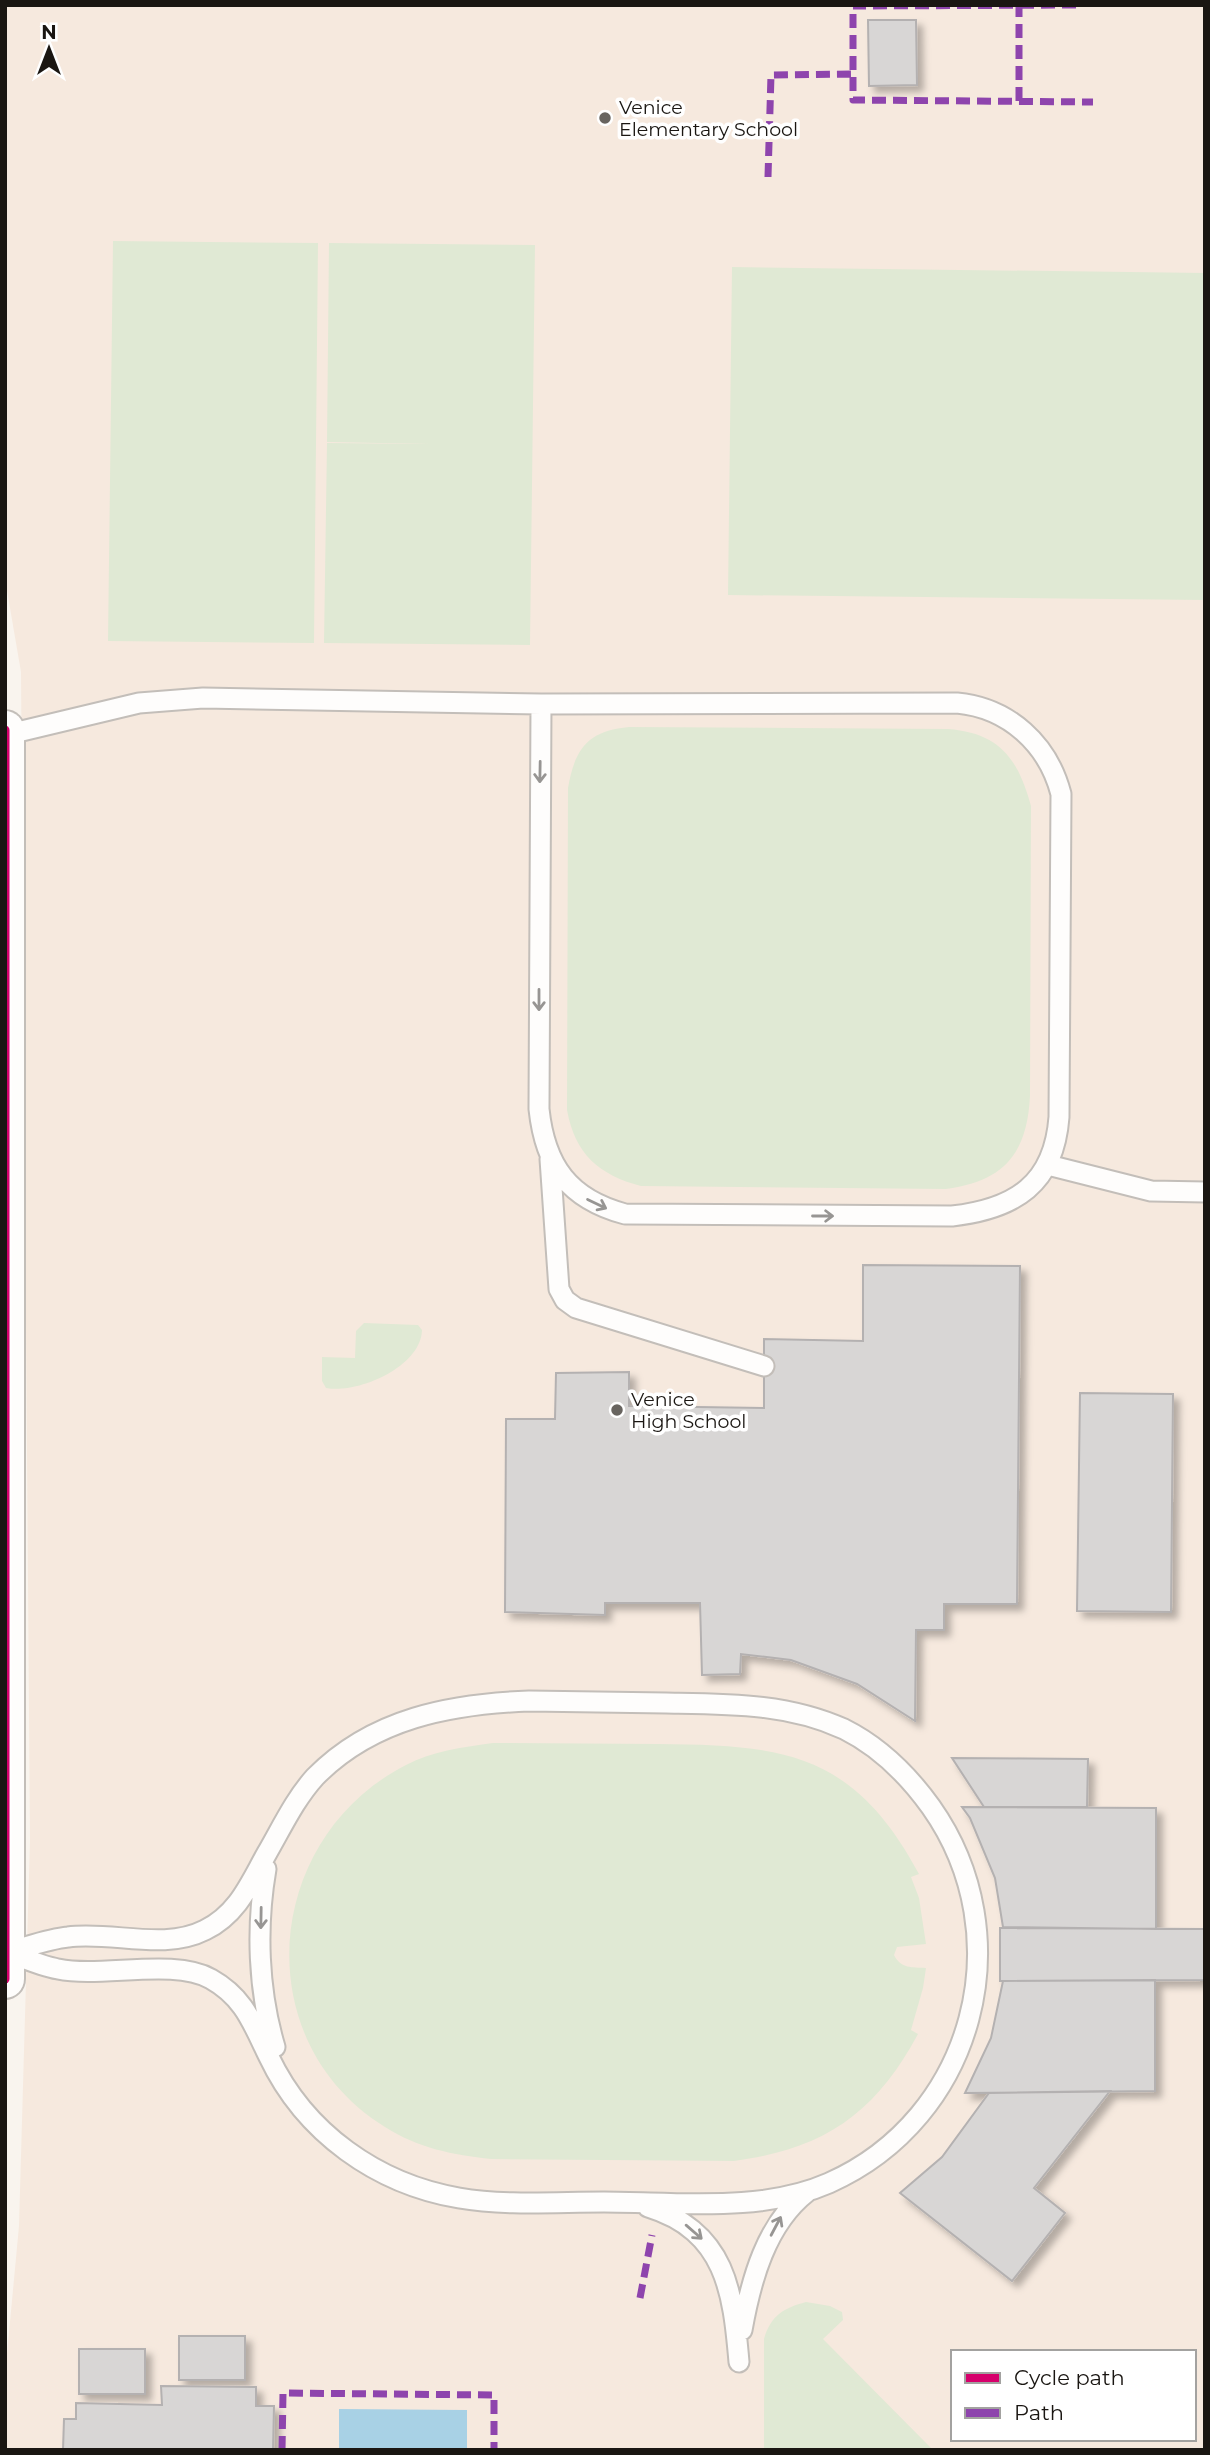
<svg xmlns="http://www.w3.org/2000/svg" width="1210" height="2455" viewBox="0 0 1210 2455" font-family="Montserrat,sans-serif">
	<defs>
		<filter id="shadow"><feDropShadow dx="6" dy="6" stdDeviation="3.5" flood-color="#0004"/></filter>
	</defs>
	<rect width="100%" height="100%" fill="#f9f4ee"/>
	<path fill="#f6e9de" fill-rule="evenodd" d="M 5,5 L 1205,5 L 1205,2450 L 5,2450 L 5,2375 L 19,2226 L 30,1841 L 21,672 L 5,579 ZM 953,2352 L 1194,2352 L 1194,2439 L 953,2439 Z"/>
	<path fill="#e0e9d4" d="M 113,241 L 318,243 L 314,643 L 108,641 Z
		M 329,243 L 535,245 L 530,645 L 324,643 L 327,443 L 430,444 L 327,442 Z
		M 732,267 L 1205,273 L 1205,600 L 728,595 Z
		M 629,727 L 948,729 C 1000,733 1018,759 1031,806 L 1030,1096 C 1027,1154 1004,1181 946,1189 L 641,1186 C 599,1175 575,1154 567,1110 L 568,788 C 575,748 588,731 629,727 Z
		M 364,1323 L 418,1325 L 422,1330 C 421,1367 358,1394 326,1388 L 322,1381 L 322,1357 L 355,1358 L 356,1331 Z
		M 493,1743 C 548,1743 603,1744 658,1744 C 785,1745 854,1753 919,1874 L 911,1877 L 919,1898 L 926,1944 L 897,1947 L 894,1955 C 901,1969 912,1967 926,1968 L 923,1988 L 911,2030 L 918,2034 C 875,2114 824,2149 734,2161 L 491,2159 C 453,2155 418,2148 385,2127 C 246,2041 263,1838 406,1765 C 432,1751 464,1747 493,1743 Z
		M 806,2302 L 830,2306 L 842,2312 L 843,2320 L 823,2339 L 933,2450 L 764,2450 L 764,2339 C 771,2315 784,2308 806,2302 Z"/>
	<path fill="#a8d1e5" d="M 339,2409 L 467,2410 L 467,2450 L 339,2450 Z"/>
	<path fill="#d8d6d5" stroke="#b4b1b1" stroke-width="2" filter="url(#shadow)" d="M 868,20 L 916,20 L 917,85 L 869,86 Z
		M 863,1265 L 1020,1266 L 1017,1604 L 944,1604 L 944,1630 L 916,1630 L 915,1721 L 857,1684 L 791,1660 L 741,1654 L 740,1674 L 702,1675 L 700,1603 L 605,1603 L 605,1615 L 505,1612 L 506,1419 L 555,1419 L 556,1373 L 629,1372 L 629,1406 L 764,1408 L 764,1339 L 863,1341 Z
		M 1080,1393 L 1173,1394 L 1171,1612 L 1077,1611 Z
		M 952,1758 L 1088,1759 L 1087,1807 L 984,1807 Z
		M 962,1807 L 1156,1808 L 1156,1929 L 1003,1927 L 995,1878 L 970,1818 Z
		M 1000,1928 L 1205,1929 L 1205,1980 L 1000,1981 Z
		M 1155,1980 L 1155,2091 L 965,2093 L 991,2038 L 1003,1981 Z
		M 1110,2091 L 1034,2188 L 1065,2213 L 1012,2281 L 900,2193 L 942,2157 L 989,2093 Z
		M 179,2336 L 245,2336 L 245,2380 L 179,2380 Z
		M 79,2349 L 145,2349 L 145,2394 L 79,2394 Z
		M 161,2386 L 256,2387 L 256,2406 L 274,2406 L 273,2450 L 63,2450 L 64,2419 L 76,2419 L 76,2403 L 162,2405 Z"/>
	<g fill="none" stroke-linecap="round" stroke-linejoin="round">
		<g stroke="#c3beb9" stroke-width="23">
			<path id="lane" d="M 5,735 L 139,703 L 203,698 L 541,704 L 957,703 C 1009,708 1048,744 1061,794 L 1059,1117 C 1054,1184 1015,1209 952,1216 L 625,1214 C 569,1199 545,1166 539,1109 L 541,704
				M 550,1159 L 559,1289 L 565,1300 L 576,1308 L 764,1366
				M 1048,1165 L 1151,1191 L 1205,1192
				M 529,1701 C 575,1702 620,1702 666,1703 C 727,1704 787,1703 844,1729 C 880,1747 908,1775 931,1807 C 1022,1936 975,2118 829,2183 C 761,2213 676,2202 604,2202 C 556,2202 506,2206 459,2198 C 377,2184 305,2133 269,2057 C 253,2025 245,1998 211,1979 C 174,1958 101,1978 58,1969 C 41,1966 23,1958 7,1952 C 27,1947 48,1939 68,1937 C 112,1931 164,1951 205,1930 C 238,1914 250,1883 267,1853 C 282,1827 295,1799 315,1777 C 373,1718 451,1704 529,1701 Z
				M 266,1869 C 256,1927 258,1990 275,2047
				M 648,2207 C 726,2231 733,2292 739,2362
				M 742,2330 C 751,2280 766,2224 807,2192"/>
		</g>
		<g stroke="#c3beb9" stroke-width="42">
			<path id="street" d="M 5,730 L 5,1979"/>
		</g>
		<use href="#lane" stroke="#fefdfc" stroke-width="19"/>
		<use href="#street" stroke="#fefdfc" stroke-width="38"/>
		<path stroke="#8e44ad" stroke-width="7" stroke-dasharray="14 7" stroke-linecap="butt" d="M 1076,5 L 853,6 L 853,100 L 1093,102
			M 1019,101 L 1019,7
			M 768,177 L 771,75 L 853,74
			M 640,2298 L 652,2235
			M 282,2450 L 283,2393 L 494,2395 L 494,2450"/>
		<g stroke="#fff" stroke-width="13">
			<path id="cycleway" d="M 5,730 L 5,1979"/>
		</g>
		<use href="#cycleway" stroke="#d6006c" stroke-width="9"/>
	</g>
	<defs><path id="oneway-shaft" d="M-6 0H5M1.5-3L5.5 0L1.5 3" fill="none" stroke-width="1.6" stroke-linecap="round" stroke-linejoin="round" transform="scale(1.75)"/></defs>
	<g stroke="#979593">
		<use href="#oneway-shaft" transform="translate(540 772) rotate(91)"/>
		<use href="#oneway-shaft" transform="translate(539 1000) rotate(90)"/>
		<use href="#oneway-shaft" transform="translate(597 1204) rotate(26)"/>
		<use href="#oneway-shaft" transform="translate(823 1216)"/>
		<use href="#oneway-shaft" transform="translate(261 1918) rotate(91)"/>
		<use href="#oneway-shaft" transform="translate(776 2226) rotate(-62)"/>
		<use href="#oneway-shaft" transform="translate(694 2232) rotate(41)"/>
	</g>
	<g fill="#68645f" stroke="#fff" stroke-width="2.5">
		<circle cx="605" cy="118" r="7"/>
		<circle cx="617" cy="1410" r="7"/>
	</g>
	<g text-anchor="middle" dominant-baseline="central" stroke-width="7" stroke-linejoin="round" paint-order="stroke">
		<g font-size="19" fill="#1a1612" stroke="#fff" text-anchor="start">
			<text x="619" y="107">Venice<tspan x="619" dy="22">Elementary School</tspan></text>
			<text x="631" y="1399">Venice<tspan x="631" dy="22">High School</tspan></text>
		</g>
	</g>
	<rect width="1210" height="2455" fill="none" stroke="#1a1612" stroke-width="14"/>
	<rect x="951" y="2350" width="245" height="91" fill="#ffffff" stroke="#a3a2a0" stroke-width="2"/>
	<rect x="965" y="2373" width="35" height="10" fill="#d6006c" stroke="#a3a2a0" stroke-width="2"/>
	<text x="1014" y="2385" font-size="21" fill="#1a1612">Cycle path</text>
	<rect x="965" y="2408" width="35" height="10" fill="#8e44ad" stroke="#a3a2a0" stroke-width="2"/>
	<text x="1014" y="2420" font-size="21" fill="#1a1612">Path</text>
	<g transform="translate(49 49)" stroke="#ffffff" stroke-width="5" paint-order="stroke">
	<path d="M0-5L12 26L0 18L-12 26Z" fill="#1a1612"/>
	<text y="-10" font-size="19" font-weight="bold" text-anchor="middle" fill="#1a1612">N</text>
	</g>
</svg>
